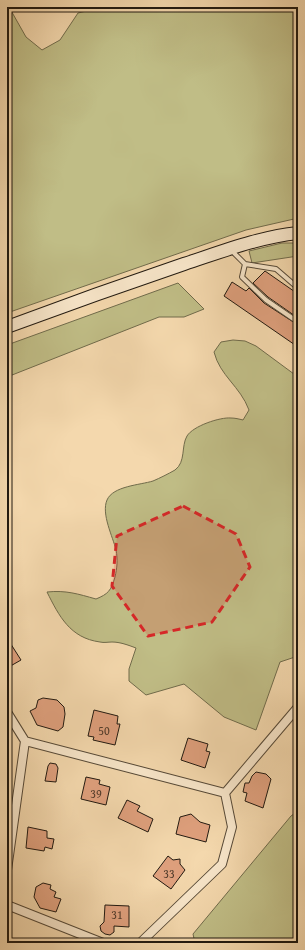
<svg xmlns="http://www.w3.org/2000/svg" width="305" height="950" viewBox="0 0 305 950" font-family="'Gentium Book Plus',serif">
	<rect width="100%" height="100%" fill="#f4d8ad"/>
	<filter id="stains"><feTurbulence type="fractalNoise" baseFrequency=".005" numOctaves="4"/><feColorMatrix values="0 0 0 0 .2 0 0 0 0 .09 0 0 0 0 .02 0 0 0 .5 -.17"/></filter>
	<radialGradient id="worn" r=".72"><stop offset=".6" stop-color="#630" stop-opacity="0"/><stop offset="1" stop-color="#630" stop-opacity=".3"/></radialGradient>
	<path fill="#c0bd86" stroke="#706b4b" d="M 7,7 L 9,7 L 26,37 L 42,50 L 60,40 L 78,13 L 103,7 L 298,7 L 298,219 L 294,219 L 246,230 L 7,313 L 7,51 L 9,50 L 7,45 Z
		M 282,243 L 298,243 L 298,256 L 252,263 L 249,251 Z
		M 178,283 L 204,309 L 184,317 L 159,317 L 7,377 L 7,345 Z
		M 233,340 L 245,341 L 256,346 L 298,377 L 298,656 L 280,662 L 256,730 L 224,717 L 184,684 L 146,695 L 129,681 L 129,669 L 136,648 C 128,645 120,642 112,642 C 108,642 104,643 100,642 C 70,638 59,616 47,592 C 66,590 78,594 96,599 C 108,594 111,591 115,577 C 117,568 118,560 116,550 C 113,537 101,514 107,500 C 113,486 140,485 153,481 C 160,478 168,474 175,470 C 186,462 181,446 187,436 C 193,426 220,417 231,418 C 235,418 239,419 243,420 L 249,410 C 240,386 220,376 214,352 L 221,342 Z
		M 298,811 L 298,943 L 195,943 L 193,934 L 291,816 Z"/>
	<path fill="#dfa07d" stroke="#211910" d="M 265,271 L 298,294 L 298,318 L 268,297 L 253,283 Z
		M 232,282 L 246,291 L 249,288 L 264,303 L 298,325 L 298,347 L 224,296 Z
		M 7,638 L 21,660 L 7,668 Z
		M 43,698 L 57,700 L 64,707 L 65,714 L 63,727 L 58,731 L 37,725 L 30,711 L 36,708 L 38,700 Z
		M 94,710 L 118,716 L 117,724 L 120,724 L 115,745 L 93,740 L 94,737 L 88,736 Z
		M 188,738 L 208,744 L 206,751 L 210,752 L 205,768 L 181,760 Z
		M 50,763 L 56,764 L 58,768 L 56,782 L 45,781 L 48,766 Z
		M 256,772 L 266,774 L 271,779 L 263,808 L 245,801 L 247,793 L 243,792 L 245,783 L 249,783 L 252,776 Z
		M 86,777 L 100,780 L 99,784 L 110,787 L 106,805 L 81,799 Z
		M 127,800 L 140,806 L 137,811 L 153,819 L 148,832 L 118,818 Z
		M 191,814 L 200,822 L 210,825 L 206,842 L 176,834 L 180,817 Z
		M 28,827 L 47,831 L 47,838 L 54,839 L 52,849 L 45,847 L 44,851 L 26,848 Z
		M 168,856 L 173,860 L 180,859 L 180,864 L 185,870 L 171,889 L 153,876 Z
		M 43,883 L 51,885 L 50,889 L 56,892 L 54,897 L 61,899 L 56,912 L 40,908 L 34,897 L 36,887 Z
		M 105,905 L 129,906 L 129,927 L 114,926 L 114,932 L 110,935 L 105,934 L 101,931 L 100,926 L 104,922 Z"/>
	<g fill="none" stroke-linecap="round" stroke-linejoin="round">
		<g stroke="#564937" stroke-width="6">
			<path id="service" d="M 232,251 L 245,264 L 242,277 L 266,300 L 298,322
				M 245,264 L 276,269 L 298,288"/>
		</g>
		<g stroke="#564937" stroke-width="10">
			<path id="minor" d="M 7,712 L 25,741 L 225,793
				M 7,870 L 25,741
				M 7,905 L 103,943
				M 140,943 L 222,864 L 232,827 L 225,793 L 298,707"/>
		</g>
		<g stroke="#211910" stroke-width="14">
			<path id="secondary" d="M 7,327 C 66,305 125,284 184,264 C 221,252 259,237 298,233"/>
		</g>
		<use href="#service" stroke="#f8e6ca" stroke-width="4"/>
		<use href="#minor" stroke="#f8e6ca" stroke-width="8"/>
		<use href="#secondary" stroke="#f8e6ca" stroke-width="12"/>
	</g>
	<path fill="#d62828" fill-opacity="0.2" stroke="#d62828" stroke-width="3" stroke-dasharray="8 5" stroke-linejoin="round" d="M 183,506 L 236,534 L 250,567 L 212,622 L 148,636 L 112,586 L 117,536 Z"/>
	<g text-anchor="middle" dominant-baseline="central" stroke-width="3" stroke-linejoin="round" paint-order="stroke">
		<g font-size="12" fill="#503b2b">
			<text x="104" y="730">50</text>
			<text x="96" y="793">39</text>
			<text x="169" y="873">33</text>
			<text x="117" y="914">31</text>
		</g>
	</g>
	<rect width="305" height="950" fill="none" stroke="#f4d8ad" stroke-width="24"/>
	<rect x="8" y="8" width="289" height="934" fill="none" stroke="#211910" stroke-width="2"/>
	<rect x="12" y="12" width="281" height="926" fill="none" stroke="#211910"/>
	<rect width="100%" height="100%" filter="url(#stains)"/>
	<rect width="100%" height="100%" fill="url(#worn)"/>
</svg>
